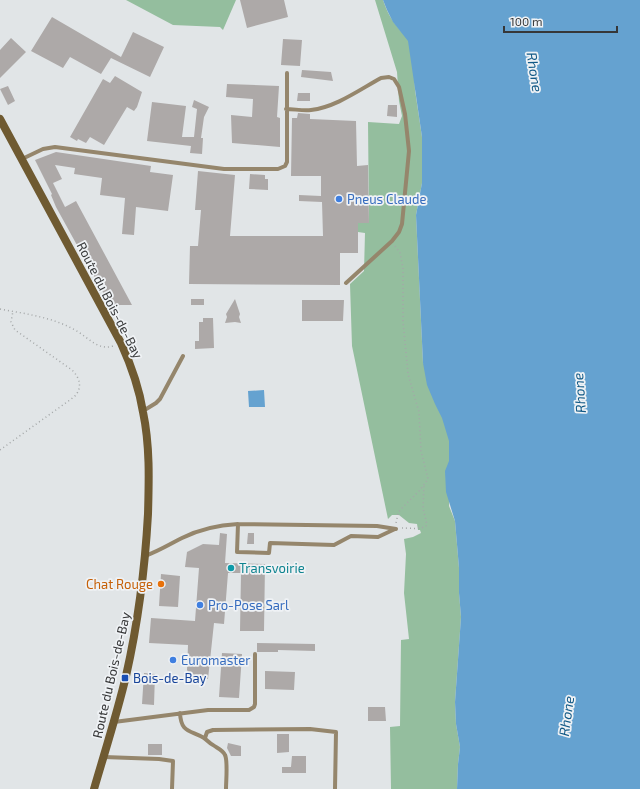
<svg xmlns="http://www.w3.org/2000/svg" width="640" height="789" viewBox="0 0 640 789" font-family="'Exo 2',sans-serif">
	<rect width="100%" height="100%" fill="#e1e5e7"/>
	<path fill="#94be9e" d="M 126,0 L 236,0 L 223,30 L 220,27 L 173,25 Z
		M 375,0 L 383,0 C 387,12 392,21 400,30 L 412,31 L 415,90 L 422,137 L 422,183 L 416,215 L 423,363 L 453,390 L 449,506 L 455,521 L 459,568 L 459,593 L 461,617 L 455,702 L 456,724 L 460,747 L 458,764 L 457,789 L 391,789 L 390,727 L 400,726 L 401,640 L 409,639 L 404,593 L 406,554 L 404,539 L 413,537 L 421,533 L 420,530 L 418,530 L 417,524 L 409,523 L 399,515 L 392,515 L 388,519 L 352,346 L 350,284 L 364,271 L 365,233 L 358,232 L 358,223 L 369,223 L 368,122 L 399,124 L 402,116 L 399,101 L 397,72 Z"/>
	<path fill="#65a2d0" d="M 383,0 L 640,0 L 640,789 L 457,789 L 458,764 L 460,747 L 456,724 L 455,702 L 461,617 L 459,593 L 459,568 L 455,521 L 446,492 L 445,471 L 449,461 L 449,441 L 442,418 L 435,404 L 427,385 L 423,363 L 416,215 L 422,183 L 422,137 L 408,41 L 393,22 L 387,10 Z
		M 264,390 L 265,407 L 249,407 L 248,391 Z"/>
	<path fill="#ada9a8" d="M 240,0 L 284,0 L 288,17 L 247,28 Z
		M 52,17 L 121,57 L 133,32 L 164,47 L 150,77 L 111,58 L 101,74 L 70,57 L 63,68 L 31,51 Z
		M 11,38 L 26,52 L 0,78 L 0,50 Z
		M 283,39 L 302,40 L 300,66 L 281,65 Z
		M 302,70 L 331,72 L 333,81 L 301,77 Z
		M 115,76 L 142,92 L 137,107 L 134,111 L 127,107 L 104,145 L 90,137 L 86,143 L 78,139 L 77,141 L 70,137 L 103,79 L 110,83 Z
		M 227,84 L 279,86 L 277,117 L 280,118 L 280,147 L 232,143 L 231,115 L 252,117 L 253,99 L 226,97 Z
		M 8,86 L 15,101 L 8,105 L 0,89 Z
		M 298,93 L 310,93 L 310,101 L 297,101 Z
		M 194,100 L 209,107 L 204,117 L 201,138 L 203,138 L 202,154 L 190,153 L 191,146 L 147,141 L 152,102 L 186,106 L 182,137 L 194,137 L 197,109 L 192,107 Z
		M 388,105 L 397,105 L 397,117 L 387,116 Z
		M 298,113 L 310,114 L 310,119 L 356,121 L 357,166 L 368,165 L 369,223 L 358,223 L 358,253 L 340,253 L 340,285 L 189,284 L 190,246 L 198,246 L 201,210 L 195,210 L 198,171 L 235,175 L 230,236 L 323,236 L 322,202 L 299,201 L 299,195 L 321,196 L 321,176 L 291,176 L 292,118 L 297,118 Z
		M 56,152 L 151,166 L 150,172 L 173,175 L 168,211 L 136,207 L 134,235 L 122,234 L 125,198 L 100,195 L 102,178 L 74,174 L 75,168 L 55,165 L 62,179 L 53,183 L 65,207 L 76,201 L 132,305 L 110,305 L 56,207 L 51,195 L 52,194 L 35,160 Z
		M 250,174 L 265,175 L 265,179 L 268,179 L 268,190 L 249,189 Z
		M 191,299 L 204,299 L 204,305 L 191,305 Z
		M 235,299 L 240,314 L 239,317 L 241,323 L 235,322 L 225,323 L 227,317 L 226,314 Z
		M 302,300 L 344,300 L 343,321 L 302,321 Z
		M 203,318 L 213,318 L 214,348 L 195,349 L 195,341 L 199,341 L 199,322 L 203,322 Z
		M 220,533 L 227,534 L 225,563 L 265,564 L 264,631 L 240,631 L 241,573 L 228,573 L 224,624 L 214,623 L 208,679 L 192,678 L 187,670 L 188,645 L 149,643 L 151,618 L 195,621 L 199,568 L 185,567 L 187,552 L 203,544 L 219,545 Z
		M 248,533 L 254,533 L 254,544 L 247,544 Z
		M 161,574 L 180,576 L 178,607 L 159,606 Z
		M 257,643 L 315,644 L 315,651 L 278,650 L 278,652 L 257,652 Z
		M 222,653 L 242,654 L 239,698 L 219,697 Z
		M 265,671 L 295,672 L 294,690 L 265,689 Z
		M 144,673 L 155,674 L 154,705 L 142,704 Z
		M 368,707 L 385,707 L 386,721 L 368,721 Z
		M 277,734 L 289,734 L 289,752 L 277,753 Z
		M 228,743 L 241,746 L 241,756 L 231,756 L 227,748 Z
		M 148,744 L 162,744 L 162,755 L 148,755 Z
		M 292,756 L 306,756 L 306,773 L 282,773 L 282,767 L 291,767 Z"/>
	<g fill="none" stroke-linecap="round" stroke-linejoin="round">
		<path stroke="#a4a7a8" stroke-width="1.5" stroke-dasharray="1 3" stroke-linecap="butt" d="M 395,246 L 400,253 L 403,268 L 403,321 L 408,374 L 419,412 L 421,451 L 428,479 L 420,490 L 400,510 L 398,514 L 396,523
			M 0,309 C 26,314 52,317 75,330 C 88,337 98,351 113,346
			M 0,450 L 74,397 C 83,388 80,378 72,370 L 15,330 L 11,322 L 13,311
			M 402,528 C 410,528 422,530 427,525 L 423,508 L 424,484"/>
		<path stroke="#95866c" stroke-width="4" d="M 286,109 C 294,109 303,111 311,110 C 336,107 359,90 381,78 L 389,77 L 394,79 L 399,87 L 405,114 L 409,151 L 402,224 L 399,232 L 392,241 L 346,283
			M 22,159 L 43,149 L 55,147 L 224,169 L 278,169 L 285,166 L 287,162 L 287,73
			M 143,411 L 156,403 L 160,399 L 183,356
			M 238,524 L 237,552 L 269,553 L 270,543 L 334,545 L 351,536 L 378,537 L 395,529
			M 145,556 C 159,551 170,544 182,538 C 200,529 219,525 238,524 L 377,526 L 396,529
			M 180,713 C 181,733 190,730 204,738 C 207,740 209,743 213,745 C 217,748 223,750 225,755 C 228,761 226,781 226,789
			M 114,722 L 208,710 L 249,710 L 254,707 L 255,704 L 255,654
			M 205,738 L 207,732 L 213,730 L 310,729 L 336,732 L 335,789
			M 104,757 L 159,759 L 173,761 L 172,789"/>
		<path stroke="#6f5a31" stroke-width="8" d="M 0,119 L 121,343 C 131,365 139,387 143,412 C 150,445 149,480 148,514 C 145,568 138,623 126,676 C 117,714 105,751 94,789"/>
	</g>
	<g fill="#3f7fe0" stroke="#eff2f5" stroke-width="1.5">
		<circle cx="339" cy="199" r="4"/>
		<circle cx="200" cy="605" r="4"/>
		<circle cx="173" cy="660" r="4"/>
	</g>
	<circle fill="#0f9aa8" stroke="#eff2f5" stroke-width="1.5" cx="231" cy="568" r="4"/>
	<circle fill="#e8710a" stroke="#eff2f5" stroke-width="1.5" cx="161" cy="584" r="4"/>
	<rect fill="#1a4fb4" stroke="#eff2f5" stroke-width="1.5" x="121" y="674" width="8" height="8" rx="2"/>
	<g text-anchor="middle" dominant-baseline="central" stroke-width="3.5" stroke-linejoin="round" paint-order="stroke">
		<g font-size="13" fill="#366cbe" stroke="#eff2f5" text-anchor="start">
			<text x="347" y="199">Pneus Claude</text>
			<text x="208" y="605">Pro-Pose Sarl</text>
			<text x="181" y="660">Euromaster</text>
		</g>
		<g font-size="13" fill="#363738" stroke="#eff2f5">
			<text transform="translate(110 300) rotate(63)">Route du Bois-de-Bay</text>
			<text transform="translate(111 675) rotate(-77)">Route du Bois-de-Bay</text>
		</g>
		<g font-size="13" fill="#0d838f" stroke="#eff2f5" text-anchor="start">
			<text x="239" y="568">Transvoirie</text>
		</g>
		<g font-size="13" fill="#c56008" stroke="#eff2f5" text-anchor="end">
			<text x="153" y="584">Chat Rouge</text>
		</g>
		<g font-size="13" fill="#164399" stroke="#eff2f5" text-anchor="start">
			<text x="133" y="678">Bois-de-Bay</text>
		</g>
		<g font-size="14" font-style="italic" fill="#125a87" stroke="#eff2f5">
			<text transform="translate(535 72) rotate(81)">Rhone</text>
			<text transform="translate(579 393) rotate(-94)">Rhone</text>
			<text transform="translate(566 716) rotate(-82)">Rhone</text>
		</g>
	</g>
	<path d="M504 26v6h113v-6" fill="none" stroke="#363738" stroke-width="2"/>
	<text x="510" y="26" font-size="12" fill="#363738" stroke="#eff2f5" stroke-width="3" paint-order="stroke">100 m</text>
</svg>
